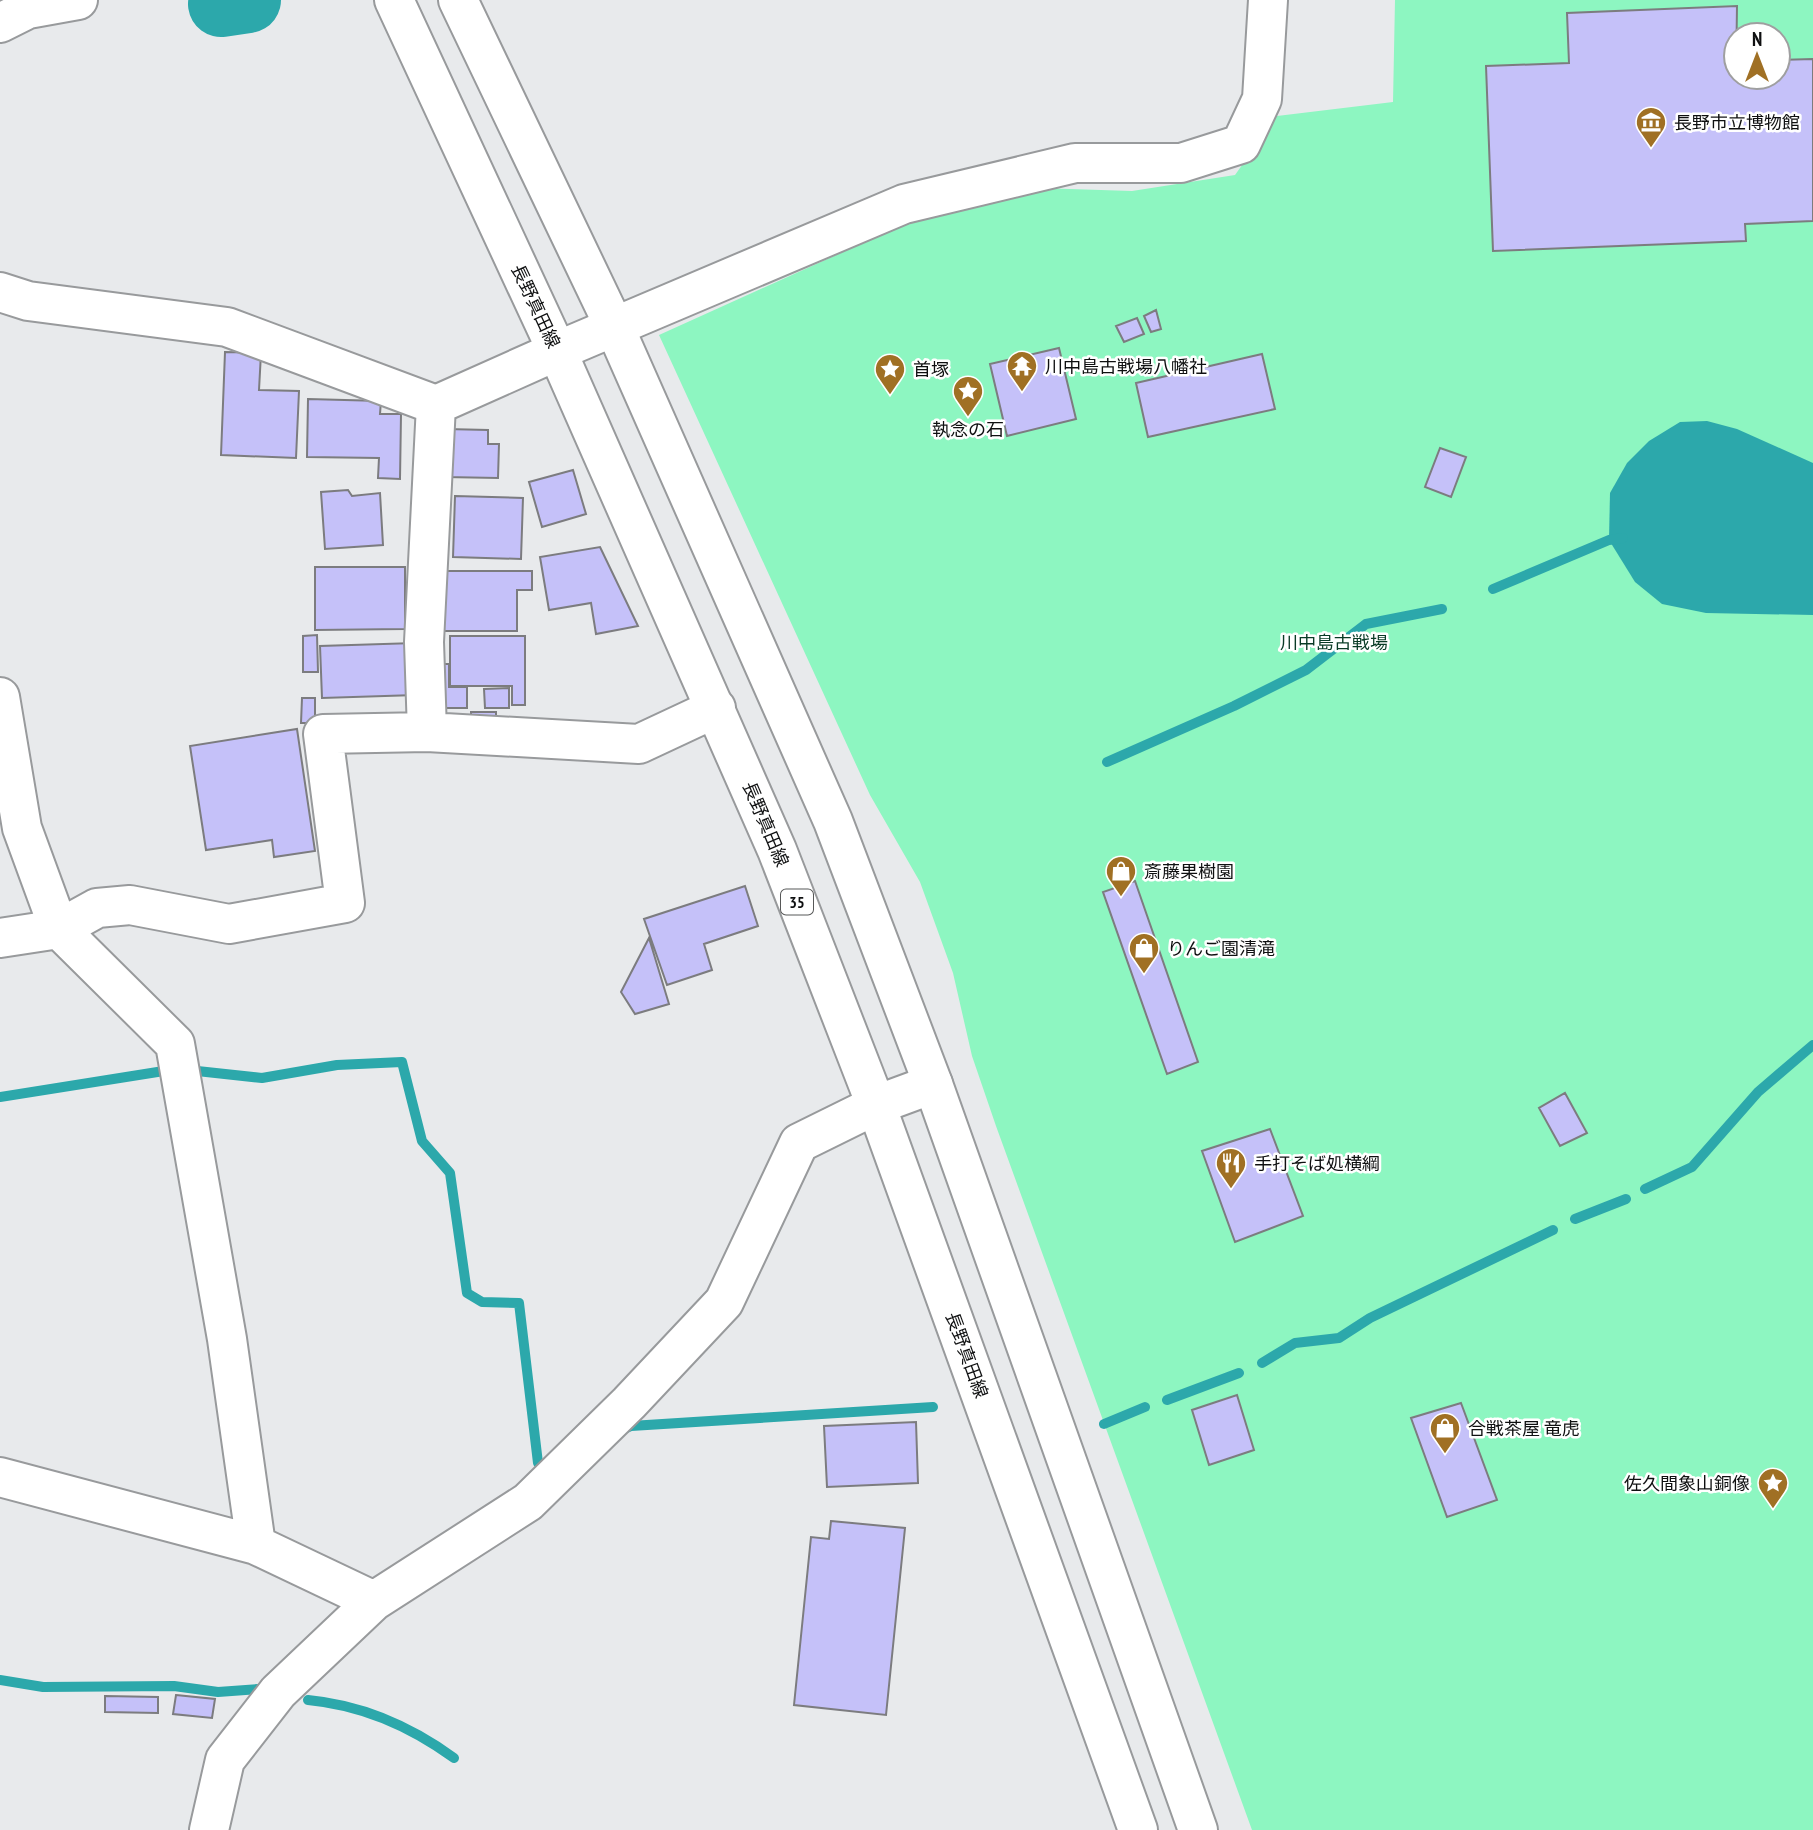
<svg xmlns="http://www.w3.org/2000/svg" width="1813" height="1830" viewBox="0 0 1813 1830" font-family="'PT Sans Narrow','Noto Sans JP',sans-serif">
	<rect width="100%" height="100%" fill="#e8eaec"/>
	<path fill="#8df6c1" fill-rule="evenodd" d="M 1395,0 L 1813,0 L 1813,1830 L 1252,1830 L 996,1126 L 972,1056 L 953,973 L 920,882 L 870,795 L 659,335 L 936,210 L 1038,188 L 1132,191 L 1235,175 L 1277,116 L 1393,102 ZM 1736,35 L 1778,35 L 1778,77 L 1736,77 Z"/>
	<path fill="#2ca8ab" d="M 1707,421 L 1737,429 L 1813,463 L 1813,615 L 1706,613 L 1662,604 L 1635,582 L 1609,540 L 1610,493 L 1627,463 L 1649,441 L 1680,422 Z"/>
	<g fill="none" stroke-linecap="round" stroke-linejoin="round">
		<path stroke="#2ca8ab" stroke-width="10" d="M 1493,589 L 1609,540 L 1623,538
			M 1107,762 L 1234,706 L 1306,670 L 1366,624 L 1442,609
			M 188,1070 L 262,1078 L 337,1065 L 402,1062 L 422,1141 L 450,1173 L 467,1293 L 482,1302 L 519,1303 L 538,1463
			M 0,1097 L 170,1070
			M 1645,1189 L 1692,1167 L 1758,1092 L 1813,1045
			M 1575,1219 L 1626,1199
			M 1262,1363 L 1295,1343 L 1339,1338 L 1370,1318 L 1553,1230
			M 1167,1400 L 1239,1373
			M 1104,1424 L 1145,1407
			M 622,1430 L 631,1426 L 933,1407
			M 0,1680 L 43,1687 L 174,1686 L 218,1692 L 258,1689
			M 308,1700 C 362,1705 410,1726 454,1758"/>
		<path stroke="#2ca8ab" stroke-width="66" d="M 221,4 L 248,0"/>
	</g>
	<path fill="#c5c1f9" stroke="#7c7c7f" stroke-width="2" d="M 1737,6 L 1736,77 L 1778,77 L 1778,60 L 1813,59 L 1813,221 L 1745,224 L 1746,241 L 1493,251 L 1486,66 L 1569,63 L 1567,13 Z
		M 1156,310 L 1161,329 L 1151,332 L 1144,316 Z
		M 1137,318 L 1144,334 L 1124,342 L 1116,326 Z
		M 1059,348 L 1076,419 L 1007,436 L 990,364 Z
		M 225,352 L 261,353 L 259,390 L 299,391 L 296,458 L 221,455 Z
		M 1262,354 L 1275,409 L 1148,437 L 1136,383 Z
		M 308,399 L 381,401 L 380,414 L 401,414 L 400,479 L 378,478 L 379,458 L 307,457 Z
		M 446,429 L 488,430 L 488,444 L 499,444 L 498,478 L 445,477 Z
		M 1440,448 L 1466,457 L 1451,497 L 1425,487 Z
		M 573,470 L 586,514 L 542,527 L 529,482 Z
		M 348,490 L 352,496 L 380,493 L 383,545 L 325,549 L 321,492 Z
		M 455,496 L 523,498 L 521,559 L 453,557 Z
		M 600,547 L 638,626 L 596,634 L 591,603 L 549,610 L 540,557 Z
		M 315,567 L 405,567 L 405,629 L 315,630 Z
		M 443,571 L 532,571 L 532,590 L 517,590 L 517,631 L 443,631 Z
		M 317,635 L 318,672 L 303,672 L 303,636 Z
		M 450,636 L 525,636 L 525,705 L 512,705 L 512,686 L 450,686 Z
		M 415,643 L 416,695 L 322,698 L 320,646 Z
		M 432,664 L 449,664 L 449,687 L 467,687 L 467,708 L 432,708 Z
		M 509,688 L 509,708 L 485,708 L 484,689 Z
		M 302,698 L 315,698 L 315,723 L 301,723 Z
		M 471,712 L 496,712 L 496,719 L 471,719 Z
		M 297,729 L 315,851 L 274,857 L 272,840 L 206,850 L 190,746 Z
		M 1135,881 L 1198,1062 L 1167,1074 L 1103,892 Z
		M 745,886 L 758,926 L 704,944 L 712,970 L 667,985 L 644,919 Z
		M 649,938 L 669,1004 L 635,1014 L 621,992 Z
		M 1565,1093 L 1587,1133 L 1560,1146 L 1539,1108 Z
		M 1270,1129 L 1303,1216 L 1235,1242 L 1202,1151 Z
		M 1237,1395 L 1254,1450 L 1209,1465 L 1192,1410 Z
		M 1461,1403 L 1497,1500 L 1447,1517 L 1411,1418 Z
		M 916,1422 L 918,1483 L 827,1487 L 824,1426 Z
		M 831,1521 L 905,1528 L 886,1715 L 794,1705 L 811,1537 L 829,1539 Z
		M 176,1695 L 215,1699 L 212,1718 L 173,1714 Z
		M 105,1696 L 158,1697 L 158,1713 L 105,1712 Z"/>
	<g fill="none" stroke-linecap="round" stroke-linejoin="round">
		<g stroke="#989a9c" stroke-width="42">
			<path id="street" d="M 0,23 L 28,9 L 78,0
				M 0,292 L 28,301 L 227,327 L 436,405 L 557,351
				M 0,697 L 22,828 L 59,929 L 175,1044 L 227,1339 L 256,1545
				M 427,732 L 424,642 L 436,405
				M 0,938 L 59,929 L 97,908 L 130,905 L 229,924 L 345,903 L 323,734 L 427,732 L 639,744 L 716,708
				M 0,1477 L 256,1545 L 374,1601
				M 209,1830 L 225,1760 L 278,1692 L 374,1601 L 528,1502 L 629,1403 L 724,1302 L 799,1143 L 876,1105 L 933,1084"/>
		</g>
		<g stroke="#989a9c" stroke-width="42">
			<path id="secondary" d="M 557,351 L 904,204 L 1075,163 L 1181,163 L 1241,144 L 1262,99 L 1268,0"/>
		</g>
		<g stroke="#989a9c" stroke-width="42">
			<path id="primary" d="M 394,0 L 557,351 L 777,850 L 876,1105 L 1138,1830
				M 458,0 L 614,326 L 833,821 L 933,1084 L 1198,1830"/>
		</g>
		<use href="#street" stroke="#fff" stroke-width="38"/>
		<use href="#secondary" stroke="#fff" stroke-width="38"/>
		<use href="#primary" stroke="#fff" stroke-width="38"/>
	</g>
	<defs>
		<g id="museum-pin" transform="scale(1.575)"><path d="M0 17L-7.5 6A9.5 9.5 0 1 1 7.5 6Z" fill="#a07024" stroke="#fff"/><path d="M0-6L6-3V-2H-6V-3ZM-5-1h2V3h-2ZM-1-1h2V3h-2ZM3-1h2V3H3ZM-6 4H6V6H-6Z" fill="#fff"/></g>
		<g id="temple-pin" transform="scale(1.575)"><path d="M0 17L-7.5 6A9.5 9.5 0 1 1 7.5 6Z" fill="#a07024" stroke="#fff"/><path d="M0-6L5-2H3V0L6.5 2.5H4V6H1.5V3h-3V6H-4V2.5H-6.5L-3 0V-2H-5Z" fill="#fff"/></g>
		<g id="sight-pin" transform="scale(1.575)"><path d="M0 17L-7.5 6A9.5 9.5 0 1 1 7.5 6Z" fill="#a07024" stroke="#fff"/><path d="M0-6L1.8-2.2L6-1.7L2.9 1.2L3.7 5.4L0 3.3L-3.7 5.4L-2.9 1.2L-6-1.7L-1.8-2.2Z" fill="#fff"/></g>
		<g id="shop-pin" transform="scale(1.575)"><path d="M0 17L-7.5 6A9.5 9.5 0 1 1 7.5 6Z" fill="#a07024" stroke="#fff"/><path d="M-5-2.5h2.3a2.7 3.5 0 0 1 5.4 0H5L5.5 6h-11ZM-1.5-2.5h3a1.5 2.3 0 0 0-3 0Z" fill="#fff"/></g>
		<g id="restaurant-pin" transform="scale(1.575)"><path d="M0 17L-7.5 6A9.5 9.5 0 1 1 7.5 6Z" fill="#a07024" stroke="#fff"/><path d="M-5-6h1v4h1v-4h1v4h1v-4h1v5L-1.5 .5V6h-2V.5L-5-1ZM5-6V6H3V1.5H1.5Q1.5-4 5-6Z" fill="#fff"/></g>
	</defs>
	<g fill-rule="evenodd">
		<use href="#museum-pin" x="1651" y="122"/>
		<use href="#temple-pin" x="1022" y="366"/>
		<use href="#sight-pin" x="890" y="369"/>
		<use href="#sight-pin" x="968" y="391"/>
		<use href="#shop-pin" x="1121" y="871"/>
		<use href="#shop-pin" x="1144" y="948"/>
		<use href="#restaurant-pin" x="1231" y="1163"/>
		<use href="#shop-pin" x="1445" y="1428"/>
		<use href="#sight-pin" x="1773" y="1483"/>
	</g>
	<g text-anchor="middle" dominant-baseline="central" stroke-width="5" stroke-linejoin="round" paint-order="stroke">
		<rect fill="#fff" stroke="#575858" stroke-width="2" x="781" y="889.5" width="32" height="25" rx="5"/>
		<g font-size="16" font-weight="bold" fill="#0f1011">
			<text x="797" y="902">35</text>
		</g>
		<g font-size="18" fill="#0f1011" stroke="#fff" text-anchor="start">
			<text x="1674" y="122">長野市立博物館</text>
			<text x="1045" y="366">川中島古戦場八幡社</text>
			<text x="913" y="369">首塚</text>
			<text x="968" y="429" text-anchor="middle">執念の石</text>
			<text x="1144" y="871">斎藤果樹園</text>
			<text x="1167" y="948">りんご園清滝</text>
			<text x="1254" y="1163">手打そば処横綱</text>
			<text x="1468" y="1428">合戦茶屋 竜虎</text>
			<text x="1750" y="1483" text-anchor="end">佐久間象山銅像</text>
		</g>
		<g font-size="18" fill="#0f1011" stroke="#fff">
			<text transform="translate(536 306) rotate(65)">長野真田線</text>
			<text transform="translate(766 824) rotate(67)">長野真田線</text>
			<text transform="translate(967 1355) rotate(70)">長野真田線</text>
		</g>
		<g font-size="18" fill="#093b26" stroke="#fff">
			<text x="1334" y="642">川中島古戦場</text>
		</g>
	</g>
	<g transform="translate(1757 56)"><circle r="33" fill="#ffffff" stroke="#9f9fa0" stroke-width="2"/>
	<path d="M0-5L12 26L0 18L-12 26Z" fill="#a07024"/>
	<text y="-10" font-size="19" font-weight="bold" text-anchor="middle" fill="#0f1011">N</text>
	</g>
</svg>
